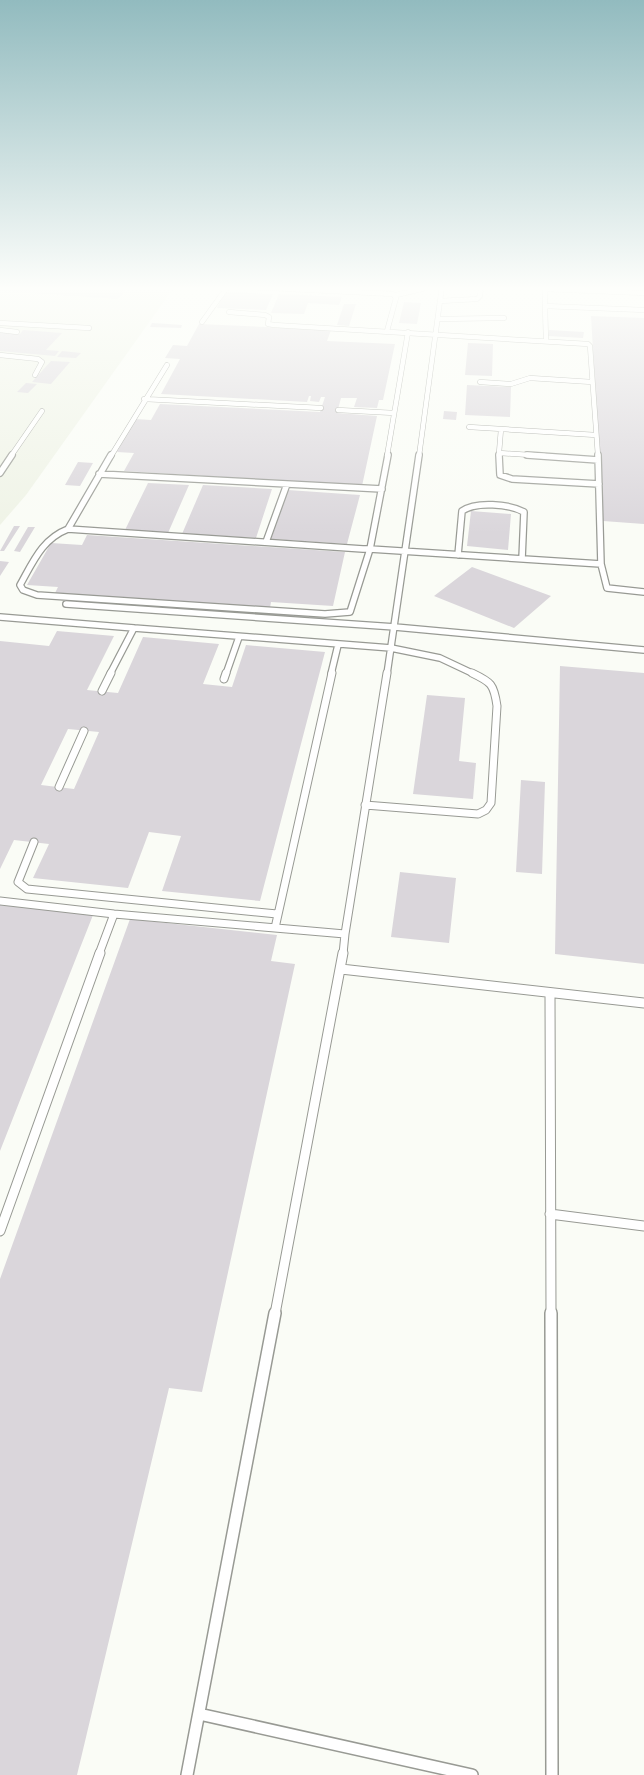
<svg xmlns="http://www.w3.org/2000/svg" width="644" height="1775" viewBox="0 0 644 1775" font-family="Inter,sans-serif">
	<rect width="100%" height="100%" fill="#fafcf6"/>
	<path fill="#eff3e6" d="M 0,286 L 175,286 L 26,495 L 0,525 Z"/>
	<path fill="#dad6db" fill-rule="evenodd" d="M 0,286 L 129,286 L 118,299 L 0,291 Z
		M 303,286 L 392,286 L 390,291 Z
		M 563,286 L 644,286 L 644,291 L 563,287 Z
		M 225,292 L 273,294 L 266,310 L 217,308 Z
		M 279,294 L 342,297 L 339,305 L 308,303 L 304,314 L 271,313 Z
		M 404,302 L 421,303 L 417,324 L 399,323 Z
		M 344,304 L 356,304 L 349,326 L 337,325 Z
		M 591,316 L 644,318 L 644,524 L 603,521 Z
		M 152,323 L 168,324 L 182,325 L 181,328 L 150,327 Z
		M 199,324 L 331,330 L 327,341 L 395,344 L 383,400 L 379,400 L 377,408 L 354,407 L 357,398 L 341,398 L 337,413 L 377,416 L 362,486 L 124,471 L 134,453 L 117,452 L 135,419 L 151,420 L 160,404 L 320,412 L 325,397 L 321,397 L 319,402 L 310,401 L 311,396 L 309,396 L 307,402 L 161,394 L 180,359 L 165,358 L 173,345 L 187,346 Z
		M 23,330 L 62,333 L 46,350 L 59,351 L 55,356 L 0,351 L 0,332 L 20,334 Z
		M 549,330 L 584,332 L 583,338 L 548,336 Z
		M 468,343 L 493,344 L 492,376 L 465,375 Z
		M 62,351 L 81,353 L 76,358 L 57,357 Z
		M 51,361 L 70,362 L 51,384 L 32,382 Z
		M 26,383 L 37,384 L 28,393 L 17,392 Z
		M 467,385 L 511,387 L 510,417 L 465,415 Z
		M 444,411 L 457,412 L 456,420 L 443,419 Z
		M 78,462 L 93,463 L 80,486 L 65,485 Z
		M 148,483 L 189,485 L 168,533 L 125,530 Z
		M 203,485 L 272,489 L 256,538 L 182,534 Z
		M 288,490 L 360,495 L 347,544 L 271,539 Z
		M 471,511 L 511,514 L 508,550 L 467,546 Z
		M 14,526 L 20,526 L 4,551 L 0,551 Z
		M 28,527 L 35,527 L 20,552 L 14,551 Z
		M 87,535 L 345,552 L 333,606 L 271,602 L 270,608 L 55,593 L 58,587 L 27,585 L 51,543 L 82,545 Z
		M 0,561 L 9,562 L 0,576 Z
		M 472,567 L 551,596 L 514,628 L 434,596 Z
		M 57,631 L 114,636 L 87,690 L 118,693 L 143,637 L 219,644 L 203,684 L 232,687 L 246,645 L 325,652 L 260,901 L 162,891 L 181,836 L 149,832 L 128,888 L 33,878 L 49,844 L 14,840 L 0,869 L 0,641 L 49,646 ZM 68,729 L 99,732 L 74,789 L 41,785 Z
		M 560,666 L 644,673 L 644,964 L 555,954 Z
		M 427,695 L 465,698 L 459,761 L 476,763 L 473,799 L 413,794 Z
		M 521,780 L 545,782 L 542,874 L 516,872 Z
		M 400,872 L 456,878 L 449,943 L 391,937 Z
		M 0,905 L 93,915 L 0,1151 Z
		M 130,919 L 277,935 L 271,961 L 295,964 L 202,1392 L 169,1388 L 77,1775 L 0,1775 L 0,1279 Z"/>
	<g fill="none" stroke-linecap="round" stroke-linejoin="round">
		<g stroke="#989a94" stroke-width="5.5">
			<path id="service-far4" d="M 545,286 L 545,306 L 644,310
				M 545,289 L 644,293
				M 396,295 L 422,289 L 425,286
				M 440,301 L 477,299 L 480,296 L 481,286
				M 545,306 L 546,341
				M 229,312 L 265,315 L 269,317 L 268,324 L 274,325 L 588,344 L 590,346 L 598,456
				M 438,319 L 504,318
				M 202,322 L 228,286 L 393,294 L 396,298 L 387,331
				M 0,323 L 89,328
				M 0,330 L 17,332
				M 0,355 L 38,359 L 42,362 L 35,375
				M 480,382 L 511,384 L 530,378 L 592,382
				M 144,399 L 321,408
				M 338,410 L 394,413
				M 469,427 L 596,435
				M 499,453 L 501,429
				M 11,456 L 42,411
				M 111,456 L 167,365
				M 387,456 L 408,332
				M 419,456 L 442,286
				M 499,456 L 499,453 L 545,456"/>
		</g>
		<g stroke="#989a94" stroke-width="8">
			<path id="service-far3" d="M 499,455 L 500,475 L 512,479 L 599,484
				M 527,455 L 598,460
				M 598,455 L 601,564
				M 0,473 L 12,455
				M 99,474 L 382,489
				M 68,529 L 363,549 L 370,549 L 350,612 L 325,614 L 37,595 L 23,590 L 20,585 C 33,562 42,539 68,529 Z
				M 68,529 L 111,455
				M 266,542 L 287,484
				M 370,549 L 601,564 L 607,588 L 644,592
				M 370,549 L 388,455
				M 458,555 L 462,511 C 476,501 509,504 524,512 L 522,559
				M 66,604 L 395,627 L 644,650
				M 0,617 L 134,628
				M 110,674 L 134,628 L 391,648 L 440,658 L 474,674
				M 226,674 L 239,637
				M 331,674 L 338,645
				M 387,674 L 419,455"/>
		</g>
		<g stroke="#989a94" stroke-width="9">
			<path id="service-far2" d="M 224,679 L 226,673
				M 102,691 L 111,673
				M 59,787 L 84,731
				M 365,805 L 478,814 L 486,810 L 491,803 L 497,706 C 494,684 491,682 472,673
				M 34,842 L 18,882 L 27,889 L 277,914
				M 0,901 L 114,914 L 345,934 L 343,954
				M 275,928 L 332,673
				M 345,934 L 387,673
				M 99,954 L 114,914"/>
		</g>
		<g stroke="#989a94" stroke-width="11">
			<path id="service-far1" d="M 341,969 L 644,1003
				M 550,993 L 551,1314
				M 550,1214 L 644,1226
				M 0,1231 L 100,953
				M 275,1314 L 343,953"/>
		</g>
		<g stroke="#989a94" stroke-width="14">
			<path id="service" d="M 551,1313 L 552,1775
				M 199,1714 L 472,1775
				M 187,1775 L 275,1313"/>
		</g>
		<use href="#service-far4" stroke="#fff" stroke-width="4.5"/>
		<use href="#service-far3" stroke="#fff" stroke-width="5.5"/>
		<use href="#service-far2" stroke="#fff" stroke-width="7"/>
		<use href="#service-far1" stroke="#fff" stroke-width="9"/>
		<use href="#service" stroke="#fff" stroke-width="11"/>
	</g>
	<linearGradient id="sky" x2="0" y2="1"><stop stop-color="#92bbbf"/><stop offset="0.54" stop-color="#fdfefb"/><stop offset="1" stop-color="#fdfefb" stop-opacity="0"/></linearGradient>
	<rect width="644" height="534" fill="url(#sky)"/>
</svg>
